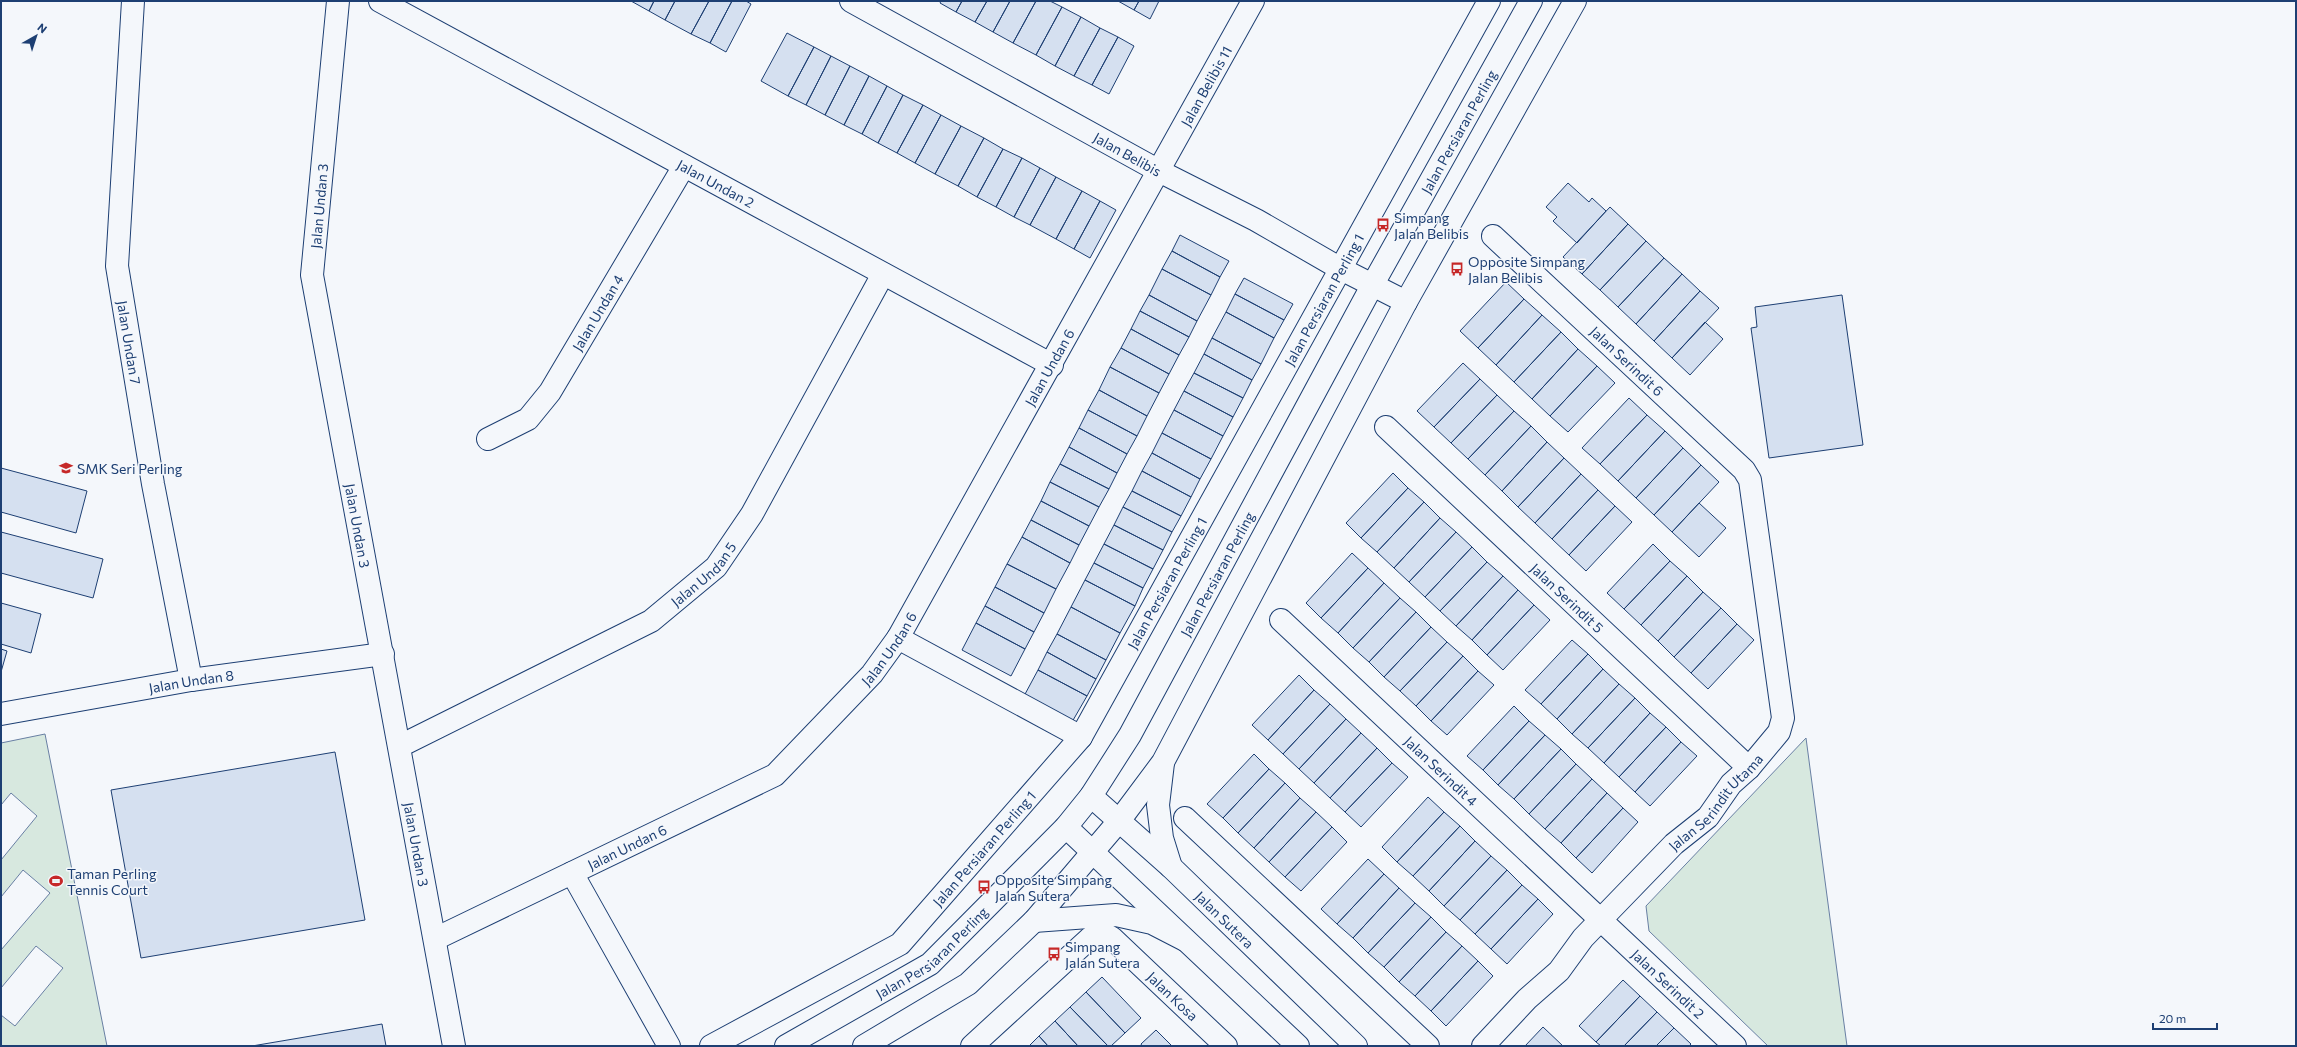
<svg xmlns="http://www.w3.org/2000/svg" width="2297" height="1047" viewBox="0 0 2297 1047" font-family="Commissioner,sans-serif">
	<rect width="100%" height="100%" fill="#f4f7fb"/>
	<path fill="#d7e8df" stroke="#687fa3" d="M 45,734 L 107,1046 L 1,1046 L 1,1015 L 15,1026 L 63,968 L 36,946 L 1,988 L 1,950 L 50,893 L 23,870 L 1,897 L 1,860 L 37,816 L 11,793 L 1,805 L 1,743 Z
		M 1806,738 L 1847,1046 L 1768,1046 L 1649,931 L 1646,906 Z"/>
	<path fill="#d5e0f0" stroke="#1d3f73" d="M 631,1 L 654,1 L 649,11 Z
		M 654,1 L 675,1 L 665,20 L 649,11 Z
		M 675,1 L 709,1 L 691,34 L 665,20 Z
		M 709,1 L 732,1 L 710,43 L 691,34 Z
		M 732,1 L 746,1 L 751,4 L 726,52 L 710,43 Z
		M 941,1 L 962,1 L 956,12 L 940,3 Z
		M 962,1 L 987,1 L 975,22 L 956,12 Z
		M 987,1 L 1010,1 L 993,32 L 975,22 Z
		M 1010,1 L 1036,1 L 1013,43 L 993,32 Z
		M 1036,1 L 1050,1 L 1062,7 L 1036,55 L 1013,43 Z
		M 1118,1 L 1139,1 L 1134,10 Z
		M 1139,1 L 1159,1 L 1150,19 L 1134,10 Z
		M 1062,7 L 1081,17 L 1055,66 L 1036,55 Z
		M 1081,17 L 1100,28 L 1074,76 L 1055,66 Z
		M 1100,28 L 1118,37 L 1092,85 L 1074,76 Z
		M 787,33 L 814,47 L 788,96 L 761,81 Z
		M 1118,37 L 1134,46 L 1109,94 L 1092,85 Z
		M 814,47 L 831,56 L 806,105 L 788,96 Z
		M 831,56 L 850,66 L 825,115 L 806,105 Z
		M 850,66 L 869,76 L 844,125 L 825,115 Z
		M 869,76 L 887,86 L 862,134 L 844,125 Z
		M 887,86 L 903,95 L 878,143 L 862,134 Z
		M 903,95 L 923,105 L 897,153 L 878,143 Z
		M 923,105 L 941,115 L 915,163 L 897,153 Z
		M 941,115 L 961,126 L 935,174 L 915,163 Z
		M 961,126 L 984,138 L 958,186 L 935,174 Z
		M 984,138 L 1003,149 L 977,197 L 958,186 Z
		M 1003,149 L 1022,158 L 996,207 L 977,197 Z
		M 1022,158 L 1040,168 L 1014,217 L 996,207 Z
		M 1040,168 L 1056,177 L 1030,225 L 1014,217 Z
		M 1056,177 L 1082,191 L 1056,239 L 1030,225 Z
		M 1568,183 L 1589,202 L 1592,198 L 1606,211 L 1577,243 L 1553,221 L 1557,217 L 1546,207 Z
		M 1082,191 L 1100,201 L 1074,249 L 1056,239 Z
		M 1100,201 L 1116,210 L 1090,258 L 1074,249 Z
		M 1610,207 L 1628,224 L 1582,274 L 1563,257 Z
		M 1628,224 L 1646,241 L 1600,290 L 1582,274 Z
		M 1180,235 L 1229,261 L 1220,277 L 1172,251 Z
		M 1646,241 L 1664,258 L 1618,307 L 1600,290 Z
		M 1172,251 L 1220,277 L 1211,295 L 1162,269 Z
		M 1664,258 L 1682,274 L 1636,324 L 1618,307 Z
		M 1162,269 L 1211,295 L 1197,321 L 1149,295 Z
		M 1682,274 L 1700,291 L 1654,341 L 1636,324 Z
		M 1244,278 L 1293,304 L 1284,320 L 1235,294 Z
		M 1506,282 L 1524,299 L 1478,348 L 1460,331 Z
		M 1700,291 L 1719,308 L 1672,358 L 1654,341 Z
		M 1235,294 L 1284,320 L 1274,338 L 1226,312 Z
		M 1149,295 L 1197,321 L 1189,337 L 1140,311 Z
		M 1842,295 L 1863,445 L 1769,458 L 1751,328 L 1757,327 L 1755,307 Z
		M 1524,299 L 1542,315 L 1496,365 L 1478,348 Z
		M 1140,311 L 1189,337 L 1179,355 L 1131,329 Z
		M 1226,312 L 1274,338 L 1261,364 L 1212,338 Z
		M 1542,315 L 1561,332 L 1514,382 L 1496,365 Z
		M 1705,322 L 1723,339 L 1690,375 L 1672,358 Z
		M 1131,329 L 1179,355 L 1169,374 L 1121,348 Z
		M 1561,332 L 1578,349 L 1532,399 L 1514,382 Z
		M 1212,338 L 1261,364 L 1252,380 L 1204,354 Z
		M 1121,348 L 1169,374 L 1159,393 L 1110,367 Z
		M 1578,349 L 1597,366 L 1550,416 L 1532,399 Z
		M 1204,354 L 1252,380 L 1243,398 L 1194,373 Z
		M 1463,363 L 1480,379 L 1434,427 L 1417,411 Z
		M 1597,366 L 1615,383 L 1568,432 L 1550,416 Z
		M 1110,367 L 1159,393 L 1147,416 L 1099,390 Z
		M 1194,373 L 1243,398 L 1233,417 L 1184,391 Z
		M 1480,379 L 1497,395 L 1451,443 L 1434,427 Z
		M 1099,390 L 1147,416 L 1137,436 L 1088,410 Z
		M 1184,391 L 1233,417 L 1223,436 L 1174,410 Z
		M 1497,395 L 1514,411 L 1468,459 L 1451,443 Z
		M 1629,398 L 1647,415 L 1600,464 L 1582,448 Z
		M 1088,410 L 1137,436 L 1127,454 L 1079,428 Z
		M 1174,410 L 1223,436 L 1211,459 L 1162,433 Z
		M 1514,411 L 1531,426 L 1485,475 L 1468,459 Z
		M 1647,415 L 1665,431 L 1618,481 L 1600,464 Z
		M 1531,426 L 1547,442 L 1502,491 L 1485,475 Z
		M 1079,428 L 1127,454 L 1117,473 L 1069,447 Z
		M 1665,431 L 1683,448 L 1636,498 L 1618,481 Z
		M 1162,433 L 1211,459 L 1200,479 L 1152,453 Z
		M 1547,442 L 1564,458 L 1518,507 L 1502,491 Z
		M 1069,447 L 1117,473 L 1109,489 L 1060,464 Z
		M 1683,448 L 1701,465 L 1654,515 L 1636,498 Z
		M 1152,453 L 1200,479 L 1191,497 L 1142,471 Z
		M 1564,458 L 1581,474 L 1535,523 L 1518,507 Z
		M 1060,464 L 1109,489 L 1099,507 L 1050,482 Z
		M 1701,465 L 1719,482 L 1672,532 L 1654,515 Z
		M 1,468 L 87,491 L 76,533 L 1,512 Z
		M 1142,471 L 1191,497 L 1181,516 L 1132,491 Z
		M 1393,473 L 1408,488 L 1361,538 L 1346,523 Z
		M 1581,474 L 1598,490 L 1552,539 L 1535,523 Z
		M 1050,482 L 1099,507 L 1089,526 L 1041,501 Z
		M 1408,488 L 1424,502 L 1377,552 L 1361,538 Z
		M 1598,490 L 1615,506 L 1569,555 L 1552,539 Z
		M 1132,491 L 1181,516 L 1172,532 L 1123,507 Z
		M 1041,501 L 1089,526 L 1079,545 L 1031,520 Z
		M 1424,502 L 1440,518 L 1394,568 L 1377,552 Z
		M 1699,503 L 1726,528 L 1699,557 L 1672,532 Z
		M 1615,506 L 1632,522 L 1586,571 L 1569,555 Z
		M 1123,507 L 1172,532 L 1163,550 L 1114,525 Z
		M 1440,518 L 1456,532 L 1409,582 L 1394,568 Z
		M 1031,520 L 1079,545 L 1070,563 L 1022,537 Z
		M 1114,525 L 1163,550 L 1153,569 L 1104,544 Z
		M 1,532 L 103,559 L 93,598 L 1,573 Z
		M 1456,532 L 1472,547 L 1425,597 L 1409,582 Z
		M 1022,537 L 1070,563 L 1056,589 L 1007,564 Z
		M 1104,544 L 1153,569 L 1143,588 L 1094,563 Z
		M 1653,544 L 1670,561 L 1624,609 L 1607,593 Z
		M 1472,547 L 1487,562 L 1440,611 L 1425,597 Z
		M 1352,553 L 1368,568 L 1321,618 L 1306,603 Z
		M 1670,561 L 1687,576 L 1641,625 L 1624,609 Z
		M 1487,562 L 1503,576 L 1456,626 L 1440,611 Z
		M 1094,563 L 1143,588 L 1135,606 L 1085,580 Z
		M 1007,564 L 1056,589 L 1044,613 L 995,587 Z
		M 1368,568 L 1384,583 L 1338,633 L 1321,618 Z
		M 1503,576 L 1518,590 L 1472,640 L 1456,626 Z
		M 1687,576 L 1703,592 L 1658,641 L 1641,625 Z
		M 1085,580 L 1135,606 L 1120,633 L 1071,607 Z
		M 1384,583 L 1400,598 L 1353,648 L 1338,633 Z
		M 995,587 L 1044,613 L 1034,632 L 985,606 Z
		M 1518,590 L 1534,605 L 1487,655 L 1472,640 Z
		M 1703,592 L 1721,608 L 1674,657 L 1658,641 Z
		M 1400,598 L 1416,612 L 1369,662 L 1353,648 Z
		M 1,603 L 41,614 L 31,653 L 1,644 Z
		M 1534,605 L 1550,620 L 1503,670 L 1487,655 Z
		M 985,606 L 1034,632 L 1025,649 L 976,623 Z
		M 1071,607 L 1120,633 L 1106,660 L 1057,634 Z
		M 1721,608 L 1737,624 L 1691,673 L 1674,657 Z
		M 1416,612 L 1431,627 L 1384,677 L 1369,662 Z
		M 976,623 L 1025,649 L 1011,676 L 962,650 Z
		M 1737,624 L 1754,640 L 1708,689 L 1691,673 Z
		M 1431,627 L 1447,642 L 1400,691 L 1384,677 Z
		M 1057,634 L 1106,660 L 1096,679 L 1047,652 Z
		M 1572,640 L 1588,654 L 1541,704 L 1525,690 Z
		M 1447,642 L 1463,656 L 1416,706 L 1400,691 Z
		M 1,649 L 7,651 L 1,672 Z
		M 1047,652 L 1096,679 L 1087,696 L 1038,670 Z
		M 1588,654 L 1603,669 L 1557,719 L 1541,704 Z
		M 1463,656 L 1478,671 L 1431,721 L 1416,706 Z
		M 1603,669 L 1619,684 L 1572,734 L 1557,719 Z
		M 1038,670 L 1087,696 L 1072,722 L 1024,696 Z
		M 1478,671 L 1494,685 L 1447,735 L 1431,721 Z
		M 1299,675 L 1314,690 L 1268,740 L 1252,725 Z
		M 1619,684 L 1635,698 L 1588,748 L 1572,734 Z
		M 1314,690 L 1330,704 L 1283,754 L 1268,740 Z
		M 1635,698 L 1650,713 L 1604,763 L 1588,748 Z
		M 1330,704 L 1346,719 L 1299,769 L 1283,754 Z
		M 1514,706 L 1529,721 L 1483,770 L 1467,756 Z
		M 1650,713 L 1666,727 L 1619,777 L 1604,763 Z
		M 1346,719 L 1361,733 L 1314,783 L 1299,769 Z
		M 1529,721 L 1545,735 L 1498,785 L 1483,770 Z
		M 1666,727 L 1681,742 L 1635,792 L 1619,777 Z
		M 1361,733 L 1377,748 L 1330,798 L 1314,783 Z
		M 1545,735 L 1561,749 L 1514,799 L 1498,785 Z
		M 1681,742 L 1697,756 L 1650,806 L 1635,792 Z
		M 1377,748 L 1392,763 L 1345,812 L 1330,798 Z
		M 1561,749 L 1576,764 L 1529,814 L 1514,799 Z
		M 335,752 L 365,920 L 141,958 L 111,790 Z
		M 1254,754 L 1269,769 L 1223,818 L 1207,804 Z
		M 1392,763 L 1408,777 L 1361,827 L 1345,812 Z
		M 1576,764 L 1592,779 L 1545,829 L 1529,814 Z
		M 1269,769 L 1285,783 L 1238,833 L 1223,818 Z
		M 1592,779 L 1607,793 L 1561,843 L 1545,829 Z
		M 1285,783 L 1300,798 L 1254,848 L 1238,833 Z
		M 1607,793 L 1623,808 L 1576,858 L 1561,843 Z
		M 1428,797 L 1444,812 L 1397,862 L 1382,847 Z
		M 1300,798 L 1316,812 L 1269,862 L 1254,848 Z
		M 1623,808 L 1638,822 L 1592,873 L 1576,858 Z
		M 1316,812 L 1332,827 L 1285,877 L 1269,862 Z
		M 1444,812 L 1460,826 L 1413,876 L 1397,862 Z
		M 1460,826 L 1475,841 L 1429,891 L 1413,876 Z
		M 1332,827 L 1347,842 L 1301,891 L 1285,877 Z
		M 1475,841 L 1491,856 L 1444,906 L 1429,891 Z
		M 1491,856 L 1507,870 L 1460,920 L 1444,906 Z
		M 1368,859 L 1384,874 L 1337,924 L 1321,909 Z
		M 1507,870 L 1522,885 L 1475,934 L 1460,920 Z
		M 1384,874 L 1399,888 L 1353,938 L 1337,924 Z
		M 1522,885 L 1538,899 L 1491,949 L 1475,934 Z
		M 1399,888 L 1415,903 L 1368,953 L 1353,938 Z
		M 1538,899 L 1553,914 L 1507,964 L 1491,949 Z
		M 1415,903 L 1431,917 L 1384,967 L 1368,953 Z
		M 1431,917 L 1446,932 L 1399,982 L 1384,967 Z
		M 1446,932 L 1462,946 L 1415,996 L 1399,982 Z
		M 1462,946 L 1478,961 L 1431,1011 L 1415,996 Z
		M 1478,961 L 1493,976 L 1446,1026 L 1431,1011 Z
		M 1102,977 L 1141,1018 L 1125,1033 L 1086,992 Z
		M 1623,980 L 1640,996 L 1596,1042 L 1579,1026 Z
		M 1086,992 L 1125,1033 L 1111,1046 L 1108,1046 L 1070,1007 Z
		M 1640,996 L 1657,1012 L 1624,1046 L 1601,1046 L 1596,1042 Z
		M 1070,1007 L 1108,1046 L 1078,1046 L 1055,1021 Z
		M 1657,1012 L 1674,1028 L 1656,1046 L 1624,1046 Z
		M 1055,1021 L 1078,1046 L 1048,1046 L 1039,1036 Z
		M 382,1024 L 386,1046 L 252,1046 Z
		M 1543,1027 L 1563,1046 L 1525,1046 Z
		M 1674,1028 L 1691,1044 L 1689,1046 L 1656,1046 Z
		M 1156,1030 L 1172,1046 L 1142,1046 L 1141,1044 Z
		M 1039,1036 L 1048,1046 L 1029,1046 Z"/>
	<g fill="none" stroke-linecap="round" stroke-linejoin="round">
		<g stroke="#1d3f73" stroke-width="24">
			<g id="minor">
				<path id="s1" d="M 133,1 L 117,266 L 153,484 L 191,680"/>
				<path id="s2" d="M 338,1 L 312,275 L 454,1046"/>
				<path id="s3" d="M 380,1 L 1052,365"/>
				<path id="s4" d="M 851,1 L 1159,171 L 1256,220 L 1341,269 L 1406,302"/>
				<path id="s5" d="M 1386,427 L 1749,768"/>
				<path id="s6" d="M 488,439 L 528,419 L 550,392 L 684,166"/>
				<path id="s7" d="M 1281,620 L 1735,1046"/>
				<path d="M 898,638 L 1081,737"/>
				<path id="s8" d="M 1,714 L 191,680 L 383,654"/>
				<path id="s9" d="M 400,746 L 651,621 L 716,567 L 752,514 L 883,274"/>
				<path id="s10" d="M 1091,796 L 1171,867 L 1356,1046"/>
				<path d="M 1185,818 L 1428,1046"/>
				<path d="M 1066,827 L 1298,1046"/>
				<path d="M 572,873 L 669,1046"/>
				<path id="s11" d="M 435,939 L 775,775 L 872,674 L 898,638 L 1253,1"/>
				<path id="s12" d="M 711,1046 L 900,944 L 1081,737 L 1489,1"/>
				<path id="s13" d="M 972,1046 L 1089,939 L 1100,931 L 1112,938 L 1226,1046"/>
				<path id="s14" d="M 1483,1046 L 1527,999 L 1559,971 L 1583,938 L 1674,844 L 1708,817 L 1731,784 L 1749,768 L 1779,732 L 1783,718 L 1750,480 L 1744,470 L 1493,236"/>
			</g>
		</g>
		<g stroke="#1d3f73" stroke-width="24">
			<g id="major">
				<path d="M 1163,763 L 1158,805 L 1162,838 L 1171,867"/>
				<path d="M 1034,921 L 1116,915 L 1152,923 L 1185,940"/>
				<path id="s15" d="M 786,1046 L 930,964 L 1066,827 L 1091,796 L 1130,735 L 1373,284 L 1531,1"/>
				<path d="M 864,1046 L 968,984 L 1034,921 L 1119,821 L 1163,762 L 1406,302 L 1575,1"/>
			</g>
		</g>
		<use href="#minor" stroke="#f4f7fb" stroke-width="22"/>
		<use href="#major" stroke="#f4f7fb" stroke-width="22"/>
	</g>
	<defs>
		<g id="bus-bare" transform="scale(1.08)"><path d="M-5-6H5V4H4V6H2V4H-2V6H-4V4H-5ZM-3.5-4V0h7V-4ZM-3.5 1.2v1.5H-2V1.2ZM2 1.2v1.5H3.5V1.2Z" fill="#c62828" stroke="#f4f7fb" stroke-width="2.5" paint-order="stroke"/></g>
		<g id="school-bare" transform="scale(1.08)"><path d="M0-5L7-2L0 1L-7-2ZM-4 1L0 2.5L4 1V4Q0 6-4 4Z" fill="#c62828" stroke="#f4f7fb" stroke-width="2.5" paint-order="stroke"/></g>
		<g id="stadium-bare" transform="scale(1.08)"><path d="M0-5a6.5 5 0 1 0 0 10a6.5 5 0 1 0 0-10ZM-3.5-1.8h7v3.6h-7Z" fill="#c62828" stroke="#f4f7fb" stroke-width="2.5" paint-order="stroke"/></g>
	</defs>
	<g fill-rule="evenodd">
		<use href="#bus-bare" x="1383" y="225"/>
		<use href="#bus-bare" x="1457" y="269"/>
		<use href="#school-bare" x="66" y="468"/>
		<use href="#stadium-bare" x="56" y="881"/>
		<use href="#bus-bare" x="984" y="887"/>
		<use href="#bus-bare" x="1054" y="954"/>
	</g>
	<g text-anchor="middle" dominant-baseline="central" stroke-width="3" stroke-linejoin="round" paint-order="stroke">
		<g font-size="14" fill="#1d3f73" stroke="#f4f7fb">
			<text stroke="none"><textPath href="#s11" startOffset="1194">Jalan Belibis 11</textPath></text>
			<text stroke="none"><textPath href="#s15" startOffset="1158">Jalan Persiaran Perling</textPath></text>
			<text stroke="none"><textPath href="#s4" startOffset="316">Jalan Belibis</textPath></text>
			<text stroke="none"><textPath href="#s3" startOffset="382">Jalan Undan 2</textPath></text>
			<text transform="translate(319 206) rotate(-85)">Jalan Undan 3</text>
			<text stroke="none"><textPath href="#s12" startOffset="990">Jalan Persiaran Perling 1</textPath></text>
			<text stroke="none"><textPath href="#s6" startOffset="172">Jalan Undan 4</textPath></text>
			<text stroke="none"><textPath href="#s1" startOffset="343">Jalan Undan 7</textPath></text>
			<text transform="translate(1627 361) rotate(43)">Jalan Serindit 6</text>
			<text stroke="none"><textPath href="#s11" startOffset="872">Jalan Undan 6</textPath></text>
			<text stroke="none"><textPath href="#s2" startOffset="530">Jalan Undan 3</textPath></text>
			<text stroke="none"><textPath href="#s9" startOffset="351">Jalan Undan 5</textPath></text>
			<text stroke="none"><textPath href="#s15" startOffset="654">Jalan Persiaran Perling</textPath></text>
			<text stroke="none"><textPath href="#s12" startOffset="666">Jalan Persiaran Perling 1</textPath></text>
			<text stroke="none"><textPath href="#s5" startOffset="249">Jalan Serindit 5</textPath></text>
			<text stroke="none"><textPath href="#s11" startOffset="548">Jalan Undan 6</textPath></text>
			<text stroke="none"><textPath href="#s8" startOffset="193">Jalan Undan 8</textPath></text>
			<text stroke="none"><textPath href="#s7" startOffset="220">Jalan Serindit 4</textPath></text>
			<text stroke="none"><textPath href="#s14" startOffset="338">Jalan Serindit Utama</textPath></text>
			<text stroke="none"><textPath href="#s2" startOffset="854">Jalan Undan 3</textPath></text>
			<text stroke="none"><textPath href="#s11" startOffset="213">Jalan Undan 6</textPath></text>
			<text stroke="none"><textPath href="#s12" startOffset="342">Jalan Persiaran Perling 1</textPath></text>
			<text stroke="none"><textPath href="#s10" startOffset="182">Jalan Sutera</textPath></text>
			<text stroke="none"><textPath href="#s15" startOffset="174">Jalan Persiaran Perling</textPath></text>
			<text stroke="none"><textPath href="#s7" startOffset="531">Jalan Serindit 2</textPath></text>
			<text stroke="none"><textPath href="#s13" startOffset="270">Jalan Kosa</textPath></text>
		</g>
		<g font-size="14" fill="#1d3f73" stroke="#f4f7fb" text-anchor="start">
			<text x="1394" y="217">Simpang<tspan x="1394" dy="16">Jalan Belibis</tspan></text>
			<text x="1468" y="261">Opposite Simpang<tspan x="1468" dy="16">Jalan Belibis</tspan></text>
			<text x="77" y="468">SMK Seri Perling</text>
			<text x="67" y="873">Taman Perling<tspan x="67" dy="16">Tennis Court</tspan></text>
			<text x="995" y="879">Opposite Simpang<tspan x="995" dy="16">Jalan Sutera</tspan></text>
			<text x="1065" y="946">Simpang<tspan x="1065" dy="16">Jalan Sutera</tspan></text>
		</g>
	</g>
	<rect width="2297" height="1047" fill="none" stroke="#1d3f73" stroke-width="4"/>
	<g transform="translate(36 36) rotate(39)" stroke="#f4f7fb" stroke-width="3" paint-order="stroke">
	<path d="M0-3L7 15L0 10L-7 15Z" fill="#1d3f73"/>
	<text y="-6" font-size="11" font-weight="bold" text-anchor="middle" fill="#1d3f73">N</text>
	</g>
	<path d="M2153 1023v6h64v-6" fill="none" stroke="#1d3f73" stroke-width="2"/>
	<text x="2159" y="1023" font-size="12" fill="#1d3f73" stroke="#f4f7fb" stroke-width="3" paint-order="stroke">20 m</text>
</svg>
